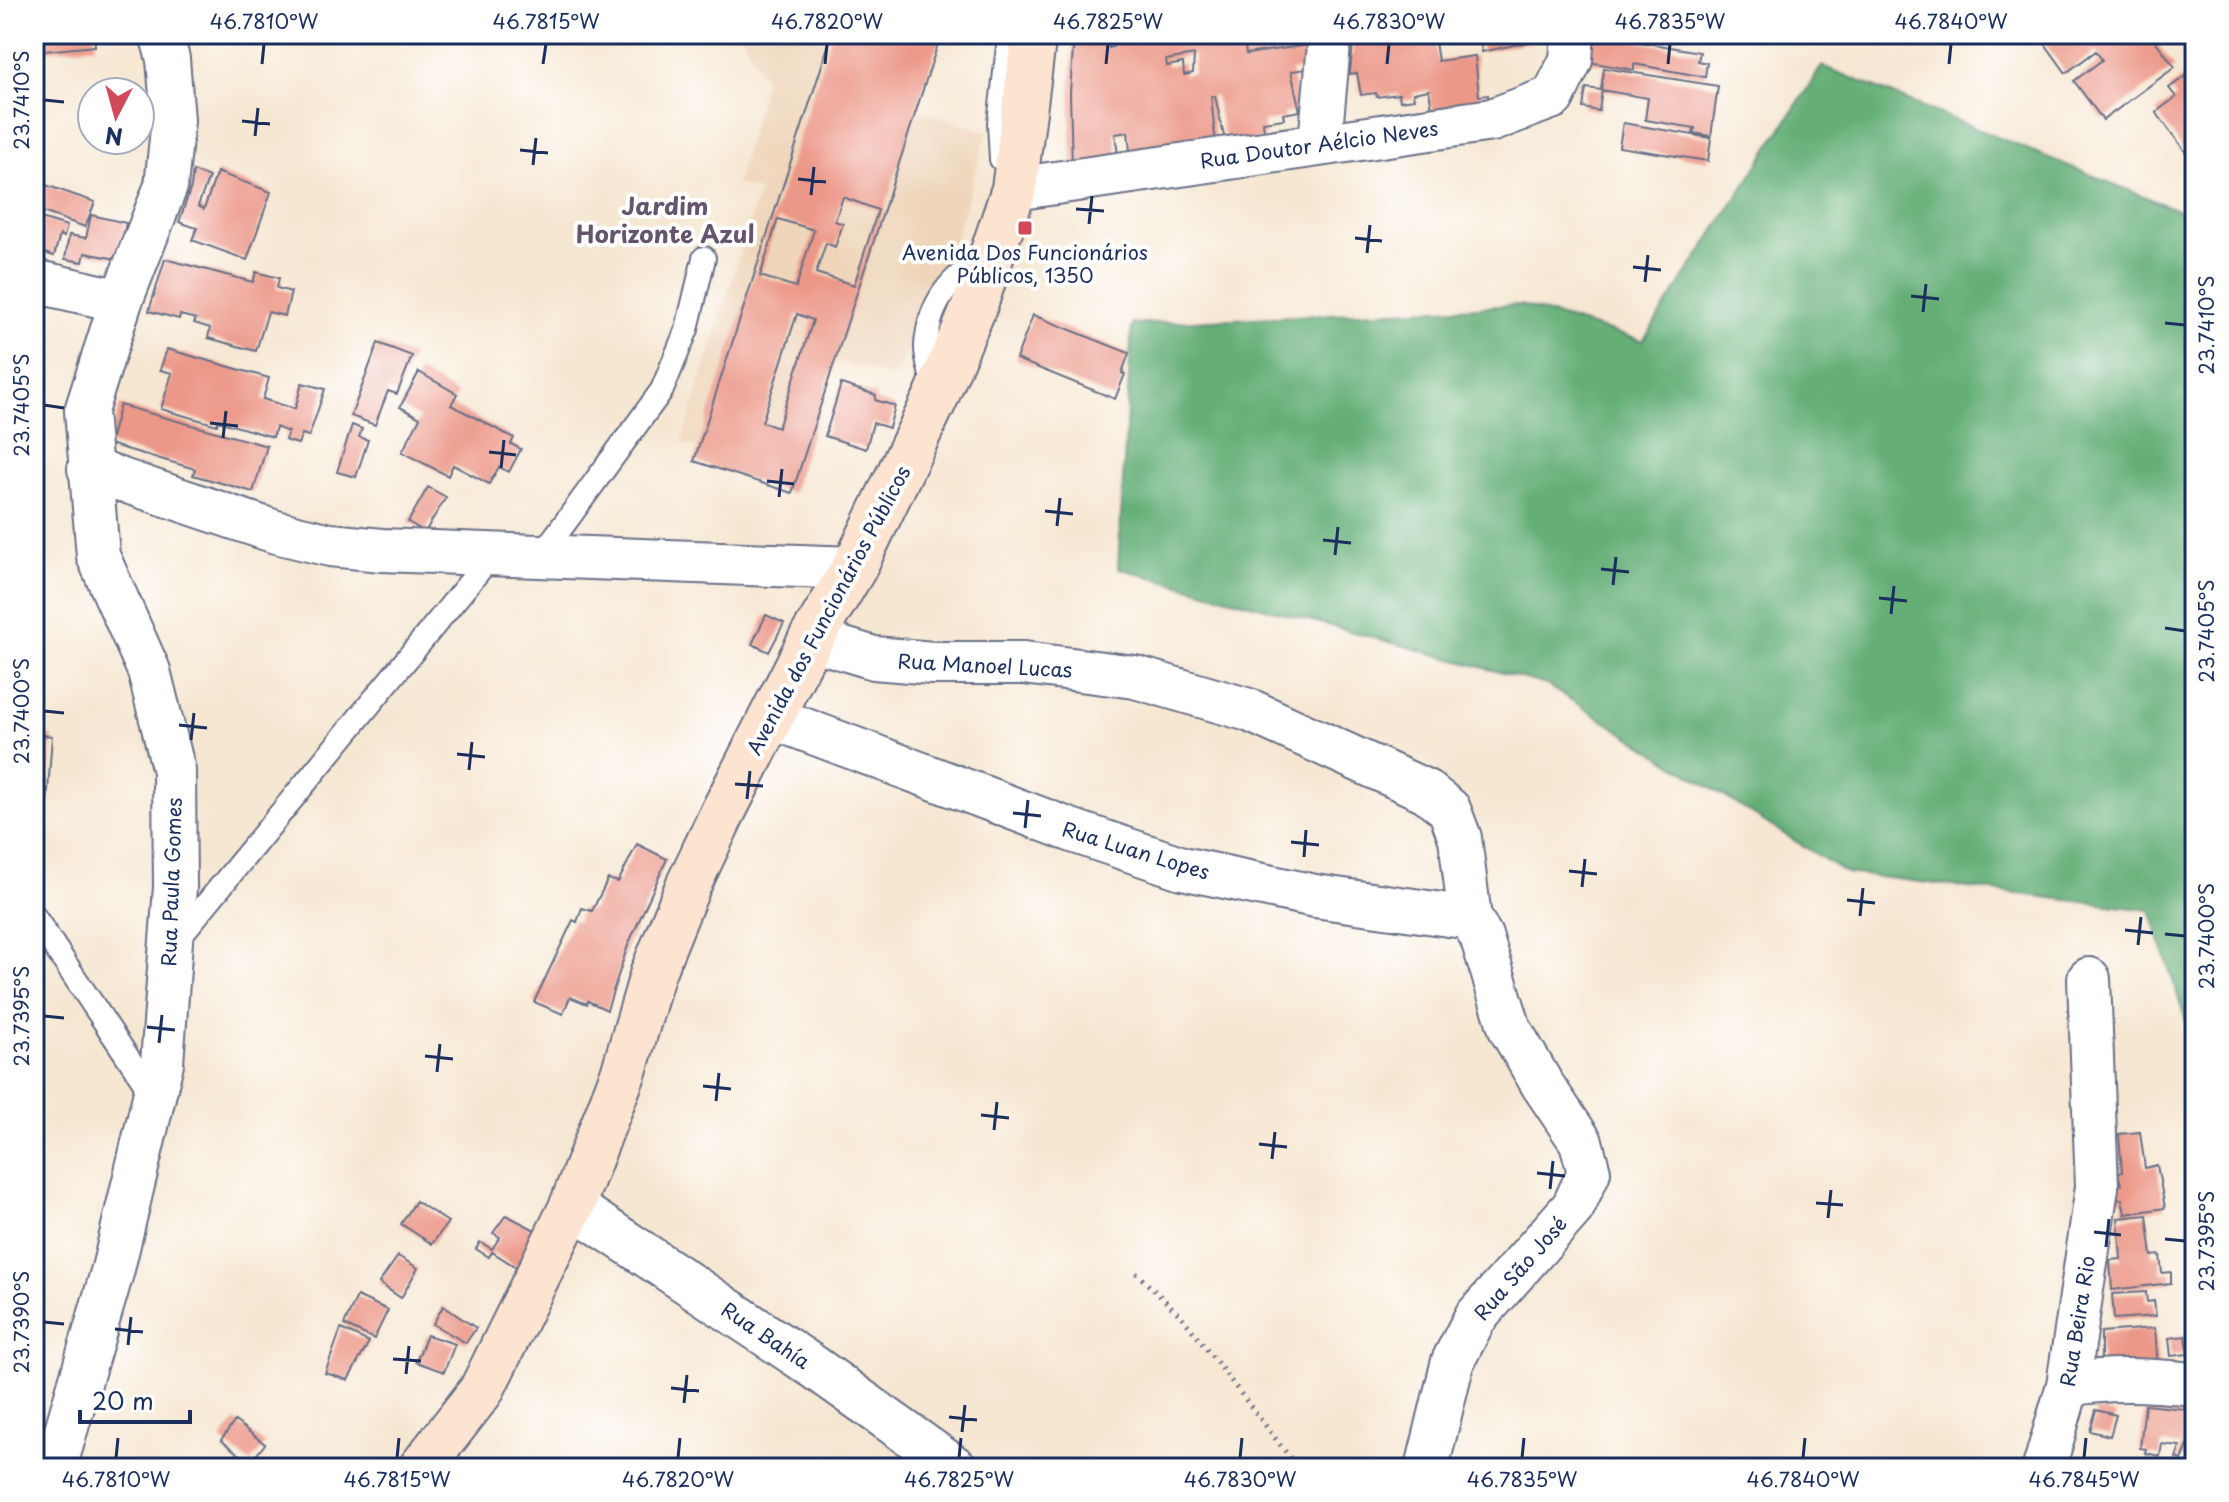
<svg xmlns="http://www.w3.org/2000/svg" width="2229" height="1502" viewBox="0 0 2229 1502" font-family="'Playpen Sans',sans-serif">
	<rect width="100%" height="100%" fill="#fff"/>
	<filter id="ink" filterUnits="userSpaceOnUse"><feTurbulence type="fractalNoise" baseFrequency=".0125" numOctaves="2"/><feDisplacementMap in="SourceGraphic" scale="16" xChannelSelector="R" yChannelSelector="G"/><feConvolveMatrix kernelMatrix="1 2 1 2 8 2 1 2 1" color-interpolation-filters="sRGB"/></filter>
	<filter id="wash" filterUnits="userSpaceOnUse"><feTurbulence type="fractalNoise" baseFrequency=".006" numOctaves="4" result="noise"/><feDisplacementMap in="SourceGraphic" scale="32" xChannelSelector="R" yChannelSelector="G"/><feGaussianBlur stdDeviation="1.8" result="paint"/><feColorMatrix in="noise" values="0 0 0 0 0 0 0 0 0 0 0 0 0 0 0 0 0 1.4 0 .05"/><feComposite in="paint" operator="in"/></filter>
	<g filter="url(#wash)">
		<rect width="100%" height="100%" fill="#f6e7d2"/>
		<path fill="#efd6bb" d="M 741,34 L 933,34 L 906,106 L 987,132 L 948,265 L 895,378 L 826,357 L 785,481 L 682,442 L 759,191 L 736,184 L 765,81 Z"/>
		<path fill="#65af77" stroke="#406f6a" stroke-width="2" d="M 1822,66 L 2195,217 L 2195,1048 L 2150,910 L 1846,873 L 1547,685 L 1118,568 L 1132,324 L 1520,305 L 1643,341 Z"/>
		<g id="blocks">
			<path fill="#ec9888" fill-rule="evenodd" d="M 34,34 L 94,34 L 95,46 L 34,52 Z
				M 832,34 L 941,34 L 792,493 L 694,461 ZM 843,197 L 878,210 L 854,285 L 816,273 L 826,243 L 835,247 L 843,224 L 835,221 ZM 778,219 L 814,230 L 796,287 L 760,276 ZM 797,314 L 813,320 L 778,428 L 762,422 Z
				M 1074,34 L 1106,34 L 1109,48 L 1113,47 L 1111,34 L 1243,34 L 1246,54 L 1309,45 L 1307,69 L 1291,71 L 1300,111 L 1283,114 L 1284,119 L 1263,122 L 1265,138 L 1226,145 L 1215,96 L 1211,96 L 1216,146 L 1131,160 L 1128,132 L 1115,134 L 1119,162 L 1072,168 L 1070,93 ZM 1194,55 L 1193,73 L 1184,75 L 1183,63 L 1167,66 L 1166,60 Z
				M 1354,34 L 1456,34 L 1456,39 L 1435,42 L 1438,61 L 1475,56 L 1479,96 L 1488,95 L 1489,107 L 1433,115 L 1429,90 L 1413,93 L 1414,99 L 1400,101 L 1399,94 L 1377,97 L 1376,93 L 1361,95 L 1357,73 L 1350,74 Z
				M 1479,34 L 1555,34 L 1556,36 L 1482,52 Z
				M 1593,34 L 1700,52 L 1698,61 L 1707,63 L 1705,77 L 1634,64 L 1634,70 L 1589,62 Z
				M 1626,34 L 1662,34 L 1660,41 Z
				M 2038,34 L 2150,34 L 2175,67 L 2103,120 L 2074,81 L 2102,60 L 2096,51 L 2066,73 Z
				M 1604,68 L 1718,86 L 1711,136 L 1693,133 L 1695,128 L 1645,120 L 1648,98 L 1601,90 Z
				M 2195,69 L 2195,165 L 2156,112 L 2176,97 L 2169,88 Z
				M 1586,88 L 1602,90 L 1599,111 L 1583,108 Z
				M 1623,123 L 1711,138 L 1708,161 L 1619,147 Z
				M 193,171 L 209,177 L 198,206 L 204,209 L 217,172 L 271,192 L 247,260 L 192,240 L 197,228 L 179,222 L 191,187 Z
				M 34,181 L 95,202 L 85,227 L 40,211 L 34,227 Z
				M 91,215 L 126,223 L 123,237 L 128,238 L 122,260 L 85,253 L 83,262 L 65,259 L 69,235 L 86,238 Z
				M 41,218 L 67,226 L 64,237 L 60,235 L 54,256 L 34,250 Z
				M 165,259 L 253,282 L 256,272 L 279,278 L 277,288 L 291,292 L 285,316 L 268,312 L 256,351 L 208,338 L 210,328 L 194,323 L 196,319 L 180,315 L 179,319 L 149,311 Z
				M 1033,315 L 1129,353 L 1122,373 L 1125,374 L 1115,399 L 1016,359 Z
				M 378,343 L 412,356 L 397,394 L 388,391 L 375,425 L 351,416 Z
				M 167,349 L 269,378 L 263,399 L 295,409 L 302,383 L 325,389 L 309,436 L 302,434 L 298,444 L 285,440 L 288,432 L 276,427 L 273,437 L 218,421 L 217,425 L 161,409 L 172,373 L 160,370 Z
				M 419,372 L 457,394 L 451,405 L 514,438 L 511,444 L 521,449 L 509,472 L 499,467 L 489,484 L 453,465 L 448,476 L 402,452 L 420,418 L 400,407 Z
				M 841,384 L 876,395 L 875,400 L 895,406 L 889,428 L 873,423 L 866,449 L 825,436 Z
				M 120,405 L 267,446 L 253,492 L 193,475 L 195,469 L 109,444 Z
				M 352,425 L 362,429 L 359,437 L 368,440 L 356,477 L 337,472 Z
				M 428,487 L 446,497 L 425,532 L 408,522 Z
				M 766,615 L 784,623 L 769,652 L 752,644 Z
				M 34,734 L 52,736 L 47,804 L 34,803 Z
				M 637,844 L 667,859 L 628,945 L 607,1010 L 588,1001 L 587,1004 L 570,997 L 563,1014 L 534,1002 L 573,920 L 577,922 L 582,908 L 592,911 L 608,879 L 618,882 Z
				M 2140,1132 L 2145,1168 L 2157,1165 L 2165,1208 L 2125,1214 L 2122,1199 L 2114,1200 L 2114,1186 L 2121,1185 L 2118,1173 L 2122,1172 L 2119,1134 Z
				M 416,1201 L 448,1222 L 432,1244 L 401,1224 Z
				M 506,1215 L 537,1231 L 516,1267 L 492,1252 L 489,1257 L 476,1249 L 480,1242 L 492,1249 L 500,1237 L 493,1233 Z
				M 2147,1215 L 2152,1256 L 2160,1255 L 2162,1273 L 2171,1272 L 2171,1283 L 2112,1290 L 2110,1260 L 2121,1259 L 2118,1218 Z
				M 398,1256 L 418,1268 L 401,1298 L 379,1283 Z
				M 2146,1292 L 2147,1302 L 2154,1301 L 2156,1316 L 2114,1319 L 2112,1294 Z
				M 357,1296 L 388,1310 L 374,1339 L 344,1325 Z
				M 443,1306 L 476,1328 L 466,1343 L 433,1324 Z
				M 2155,1328 L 2158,1367 L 2101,1369 L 2101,1332 Z
				M 341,1329 L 369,1342 L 348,1380 L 325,1373 Z
				M 427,1335 L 455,1344 L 444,1372 L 416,1362 Z
				M 2186,1336 L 2188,1354 L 2171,1356 L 2169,1338 Z
				M 2185,1403 L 2195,1405 L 2195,1429 L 2182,1460 L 2176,1458 L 2180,1446 L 2162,1444 L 2160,1456 L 2145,1453 L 2146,1449 L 2140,1448 L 2145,1405 L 2184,1409 Z
				M 2096,1410 L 2116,1415 L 2110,1436 L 2090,1431 Z
				M 235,1421 L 265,1444 L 250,1463 L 221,1440 Z"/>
		</g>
	</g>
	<g filter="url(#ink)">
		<use href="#blocks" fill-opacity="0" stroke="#686f87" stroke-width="2"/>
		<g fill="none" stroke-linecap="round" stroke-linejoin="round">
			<g stroke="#686f87" stroke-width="26">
				<path id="lane" d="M 1001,159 L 999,123 L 1009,38 L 1012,34
					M 934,388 C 932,375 925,359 926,345 C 929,305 951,272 988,260
					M 540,557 L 662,390 L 687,329 L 704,258
					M 34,916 L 153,1095
					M 176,941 L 492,555"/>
			</g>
			<g stroke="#686f87" stroke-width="46">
				<path id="street" d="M 1320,142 L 1330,34
					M 1014,189 L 1492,120 L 1553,97 L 1571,60 L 1573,34
					M 34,281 L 121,301
					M 89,469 L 276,532 L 330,545 L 382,550 L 854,568
					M 811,639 L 874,658 L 933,663 L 1024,663 L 1135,677 L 1249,710 L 1426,791 L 1449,809 L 1460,838 L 1470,918 L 1481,936 L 1510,1029 L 1542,1084 L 1581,1142 L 1589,1172 L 1573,1207 L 1475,1318 L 1453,1361 L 1427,1468
					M 771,717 L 1073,831 L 1182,868 L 1315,896 L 1470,918
					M 572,1206 L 814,1367 L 956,1468
					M 2068,1385 C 2111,1377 2151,1380 2195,1384
					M 55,1468 L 113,1269 L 162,1063 L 175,887 L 174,771 L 149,671 L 98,556 L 86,411 L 121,301 L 166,186 L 173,120 L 168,59 L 161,34
					M 2044,1468 L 2068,1385 L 2097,1187 L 2089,979"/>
			</g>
			<g stroke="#686f87" stroke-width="48">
				<path id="secondary" d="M 421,1468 L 481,1391 L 572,1206 L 624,1071 L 653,972 L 688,886 L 722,814 L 811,639 L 854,568 L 936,397 L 975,305 L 1014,189 L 1034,34"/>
			</g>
			<path stroke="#686f87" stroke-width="5" stroke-dasharray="2 6" stroke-linecap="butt" d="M 1136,1273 L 1182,1317 L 1298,1468"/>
			<use href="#lane" stroke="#fff" stroke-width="22"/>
			<use href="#street" stroke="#fff" stroke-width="42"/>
			<use href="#secondary" stroke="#fde4d1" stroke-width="44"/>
		</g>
	</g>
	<path fill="none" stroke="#1b2f5e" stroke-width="3" d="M 262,64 L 264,44M 543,64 L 546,44M 825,64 L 827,44M 1106,64 L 1108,44M 1387,64 L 1389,44M 1668,64 L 1670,44M 1949,64 L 1951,44M 44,100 L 64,102M 242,121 L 270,124M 255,136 L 258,108M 520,150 L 548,153M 533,165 L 536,138M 798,179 L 826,182M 811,195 L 814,167M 1076,209 L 1104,211M 1089,224 L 1092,196M 1355,238 L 1382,241M 1367,253 L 1370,225M 1633,267 L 1661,270M 1645,282 L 1648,255M 1911,296 L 1939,299M 1923,312 L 1926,284M 2165,323 L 2185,325M 44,405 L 64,408M 210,423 L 238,426M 223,438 L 226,411M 489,452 L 516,455M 501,468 L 504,440M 767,481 L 794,484M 779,497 L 782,469M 1045,511 L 1073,514M 1057,526 L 1060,498M 1323,540 L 1351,543M 1335,555 L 1338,527M 1601,569 L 1629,572M 1613,585 L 1616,557M 1879,598 L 1907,601M 1891,614 L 1894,586M 2165,628 L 2185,631M 44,711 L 64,713M 179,725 L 207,728M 191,740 L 194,713M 457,754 L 485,757M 469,770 L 472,742M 735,784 L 763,786M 747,799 L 750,771M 1013,813 L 1041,816M 1025,828 L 1028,800M 1291,842 L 1319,845M 1304,857 L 1306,830M 1569,871 L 1597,874M 1582,887 L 1585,859M 1847,900 L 1875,903M 1860,916 L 1863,888M 2125,930 L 2153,933M 2165,934 L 2185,936M 2138,945 L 2141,917M 44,1016 L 64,1018M 147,1027 L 175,1030M 159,1043 L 162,1015M 425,1056 L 453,1059M 437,1072 L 440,1044M 703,1086 L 731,1089M 716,1101 L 719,1073M 981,1115 L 1009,1118M 994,1130 L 997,1102M 1259,1144 L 1287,1147M 1272,1159 L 1275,1132M 1537,1173 L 1565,1176M 1550,1189 L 1553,1161M 1816,1203 L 1843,1205M 1828,1218 L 1831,1190M 2094,1232 L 2121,1235M 2165,1239 L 2185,1241M 2106,1247 L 2109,1219M 44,1322 L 64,1324M 115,1329 L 143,1332M 128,1345 L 131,1317M 393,1359 L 421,1361M 406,1374 L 409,1346M 671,1388 L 699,1391M 684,1403 L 687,1375M 949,1417 L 977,1420M 962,1432 L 965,1405M 116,1458 L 118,1438M 397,1458 L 399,1438M 678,1458 L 680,1438M 959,1458 L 961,1438M 1240,1458 L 1242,1438M 1522,1458 L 1524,1438M 1803,1458 L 1805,1438M 2084,1458 L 2086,1438"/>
	<rect fill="#d1495b" stroke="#fff" stroke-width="3" x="1017" y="220" width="16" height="16" rx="4"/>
	<g text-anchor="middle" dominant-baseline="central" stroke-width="8" stroke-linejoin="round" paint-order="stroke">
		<g font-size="20" fill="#1b2f5e" stroke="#fff">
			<text transform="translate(1319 144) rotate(-8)">Rua Doutor Aélcio Neves</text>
			<text transform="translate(828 610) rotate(-62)">Avenida dos Funcionários Públicos</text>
			<text transform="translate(985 665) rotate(3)">Rua Manoel Lucas</text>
			<text transform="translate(1136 850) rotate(17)">Rua Luan Lopes</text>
			<text transform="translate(171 882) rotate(-88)">Rua Paula Gomes</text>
			<text transform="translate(1520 1268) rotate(-49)">Rua São José</text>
			<text transform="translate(2077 1321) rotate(-81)">Rua Beira Rio</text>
			<text transform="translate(766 1335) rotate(34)">Rua Bahía</text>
		</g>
		<g font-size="20" fill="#1b2f5e" stroke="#fff">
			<text x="1025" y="252">Avenida Dos Funcionários<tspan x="1025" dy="23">Públicos, 1350</tspan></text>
		</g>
		<g font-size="24" font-weight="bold" fill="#64546d" stroke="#fff">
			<text x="665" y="205">Jardim<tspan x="665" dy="28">Horizonte Azul</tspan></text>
		</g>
	</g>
	<rect width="2229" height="1502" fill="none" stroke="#fff" stroke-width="88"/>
	<g transform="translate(116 116) rotate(186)"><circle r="38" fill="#ffffff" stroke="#a4acbf" stroke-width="2"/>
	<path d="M0-6L14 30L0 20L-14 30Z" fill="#d1495b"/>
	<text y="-12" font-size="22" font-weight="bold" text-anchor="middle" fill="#1b2f5e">N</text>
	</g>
	<path d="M80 1410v12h110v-12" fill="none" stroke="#1b2f5e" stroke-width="4"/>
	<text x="92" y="1410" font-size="24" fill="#1b2f5e" stroke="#ffffff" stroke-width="6" paint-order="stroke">20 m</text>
	<rect x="44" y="44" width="2141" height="1414" fill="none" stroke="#1b2f5e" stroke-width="3"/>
	<g font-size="20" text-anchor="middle" fill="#1b2f5e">
		<text x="264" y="29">46.7810°W</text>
		<text x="546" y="29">46.7815°W</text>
		<text x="827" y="29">46.7820°W</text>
		<text x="1108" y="29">46.7825°W</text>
		<text x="1389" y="29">46.7830°W</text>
		<text x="1670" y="29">46.7835°W</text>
		<text x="1951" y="29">46.7840°W</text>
		<text transform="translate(22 100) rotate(-90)" y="7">23.7410°S</text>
		<text transform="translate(2207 325) rotate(-90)" y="7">23.7410°S</text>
		<text transform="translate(22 405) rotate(-90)" y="7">23.7405°S</text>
		<text transform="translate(2207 631) rotate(-90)" y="7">23.7405°S</text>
		<text transform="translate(22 711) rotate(-90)" y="7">23.7400°S</text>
		<text transform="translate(2207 936) rotate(-90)" y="7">23.7400°S</text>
		<text transform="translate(22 1016) rotate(-90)" y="7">23.7395°S</text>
		<text transform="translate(2207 1241) rotate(-90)" y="7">23.7395°S</text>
		<text transform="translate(22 1322) rotate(-90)" y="7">23.7390°S</text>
		<text x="116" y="1487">46.7810°W</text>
		<text x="397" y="1487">46.7815°W</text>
		<text x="678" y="1487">46.7820°W</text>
		<text x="959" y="1487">46.7825°W</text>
		<text x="1240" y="1487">46.7830°W</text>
		<text x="1522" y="1487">46.7835°W</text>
		<text x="1803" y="1487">46.7840°W</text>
		<text x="2084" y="1487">46.7845°W</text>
	</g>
</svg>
